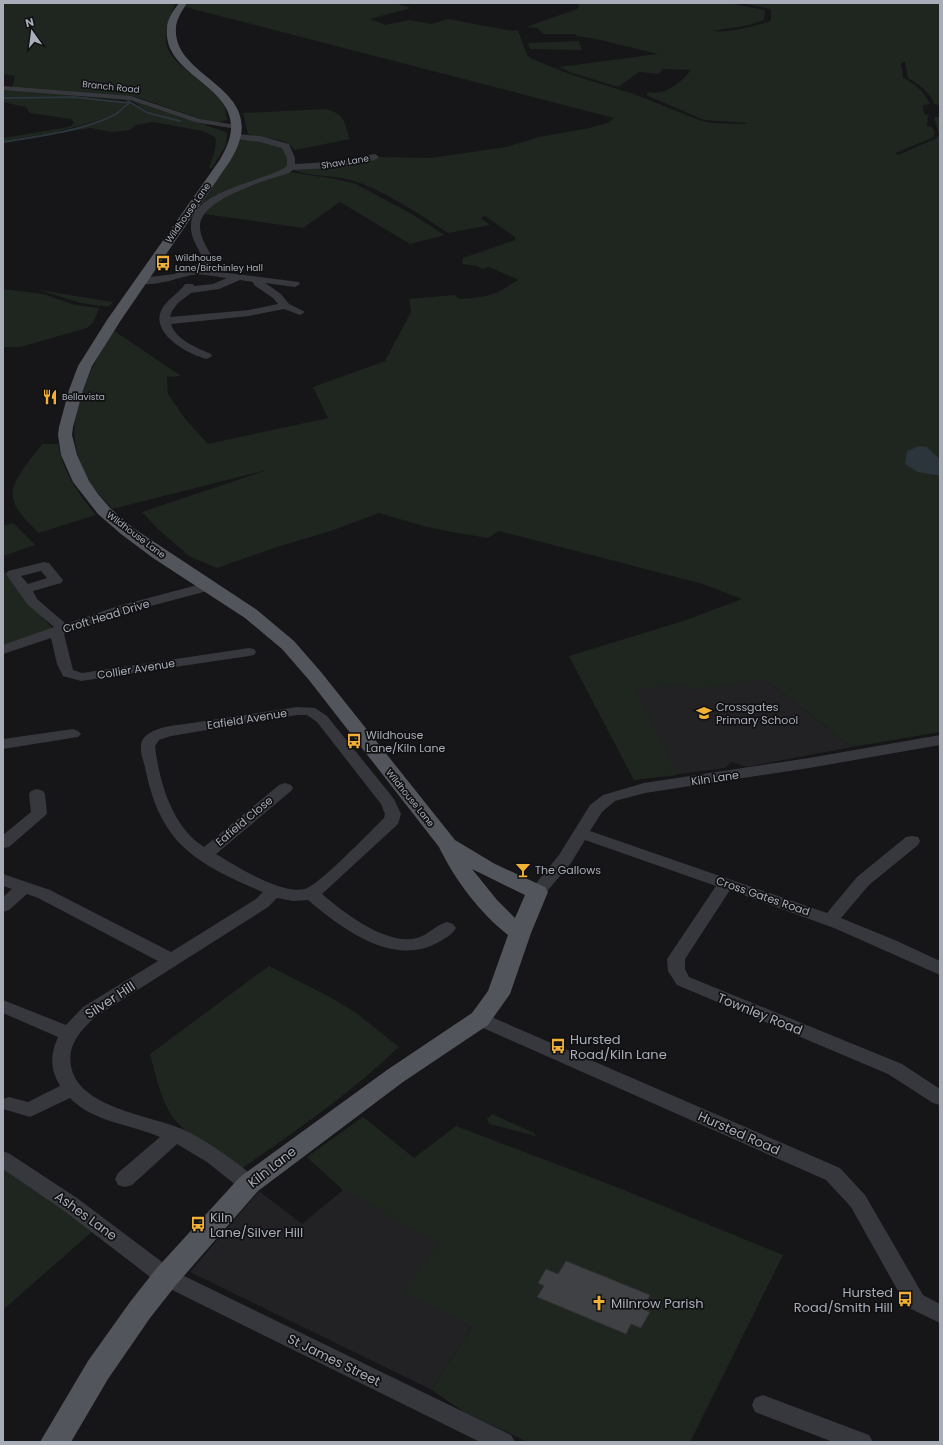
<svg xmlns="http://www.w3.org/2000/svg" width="943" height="1445" viewBox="0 0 943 1445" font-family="Poppins,sans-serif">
	<rect width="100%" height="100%" fill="#161618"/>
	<path fill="#222225" d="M 569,656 L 765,679 L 852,747 L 746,767 L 732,762 L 725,768 L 634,780 Z
		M 363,1117 L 469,1203 L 403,1292 L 472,1327 L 432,1390 L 190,1272 L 259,1191 L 302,1224 L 343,1190 L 307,1157 Z"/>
	<path fill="#1e261f" d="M 3,3 L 176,3 C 153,53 171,56 207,86 C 213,91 221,97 224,104 C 226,109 226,115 227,120 L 215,123 L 210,122 L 137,97 L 12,88 L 15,76 L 3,74 Z
		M 188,3 L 395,3 L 411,8 L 370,19 L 386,25 L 409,20 L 431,24 L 448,19 L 513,31 L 518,30 L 527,55 L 530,58 L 569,74 L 634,94 L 699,120 L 712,123 L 747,124 L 747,123 L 704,120 L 646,95 L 648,92 C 666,96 681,82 691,70 L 663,69 L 659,74 L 639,72 L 618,87 L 572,73 L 559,67 L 658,54 L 596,39 L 577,36 L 576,34 L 544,34 L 537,28 L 526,27 L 577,9 L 579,5 L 576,3 L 733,4 L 765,10 L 764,20 L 749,25 L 712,31 C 732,33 749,27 768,22 L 771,20 L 771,9 L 742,3 L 678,3 L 940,3 L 940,105 L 934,104 C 930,91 919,85 908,78 L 905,62 L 901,63 L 903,78 C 916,84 924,92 930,104 L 923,105 L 924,114 L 928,115 L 927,126 L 932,127 L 935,134 L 932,138 L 895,153 L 898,155 L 935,139 L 939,135 L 934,117 L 940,117 L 940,459 L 927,447 L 934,476 L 940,476 L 940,732 L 852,747 L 765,679 L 688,690 L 685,684 L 635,690 L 677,775 L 634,780 L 569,656 L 683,621 L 742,599 L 703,584 L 499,531 L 488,538 L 451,532 L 423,526 L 379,513 L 331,531 L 277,547 L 217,568 L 189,556 L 158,529 L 142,512 L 267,470 L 112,509 C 105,500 95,491 89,481 C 56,428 86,378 113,330 L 181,376 L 167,377 L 168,394 L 186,420 L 208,444 L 328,418 L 313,387 L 385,361 L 411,312 L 409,299 L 455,295 L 459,299 C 473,298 490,297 502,290 C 508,286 512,283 519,280 L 489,267 L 482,269 L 477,266 L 462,264 L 463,258 L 515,240 L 515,237 L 485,216 L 481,218 L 490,225 L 448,233 C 423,216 380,188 351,180 C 334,175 310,177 294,170 L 331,167 L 381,157 L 431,158 L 472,152 L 506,147 L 539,137 L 589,128 L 608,123 L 614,118 L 185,7 Z
		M 579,41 L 582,50 L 530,49 L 528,43 Z
		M 3,89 L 129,98 L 207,124 L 205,125 L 226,132 L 227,134 L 226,145 L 212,168 L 209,168 L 215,150 L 216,139 L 213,136 L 203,131 L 153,122 L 136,125 L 130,130 L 112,132 L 91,128 L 56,133 C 72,129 125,118 129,102 L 132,102 L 148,114 L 181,121 L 149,113 L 133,101 L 80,96 L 3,97 Z
		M 3,98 L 79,98 L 128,103 L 113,115 L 86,124 L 56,132 L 3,141 L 3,138 L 63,128 L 71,126 L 74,123 L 71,119 L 30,113 L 26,107 L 3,102 Z
		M 326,109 C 345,114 344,122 350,139 L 295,150 C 285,136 263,140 248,134 L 243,113 Z
		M 245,139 L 282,146 L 288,154 L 288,165 L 285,169 L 205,204 L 199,204 L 240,141 Z
		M 290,172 L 336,179 L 356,184 L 410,213 L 445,235 L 410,244 L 340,202 L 303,228 L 205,214 L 209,206 L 231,193 Z
		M 3,289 L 43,294 L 75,305 L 99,308 L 93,323 L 87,328 L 20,347 L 3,347 Z
		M 39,290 L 113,302 L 108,307 L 81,303 Z
		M 42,444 L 58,444 C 63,473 78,493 96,515 L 38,533 C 30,523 15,511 13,498 C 9,482 34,456 42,444 Z
		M 13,523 L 35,545 L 3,556 L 3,526 Z
		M 3,570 L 52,628 L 3,646 Z
		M 269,966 L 328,996 L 355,1012 L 399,1047 C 351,1093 296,1131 241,1169 C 217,1153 189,1139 172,1116 C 161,1100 155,1073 150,1054 Z
		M 492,1114 L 534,1133 L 536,1136 L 489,1124 L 487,1119 Z
		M 363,1117 L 414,1158 L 456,1126 L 619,1188 L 783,1255 L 690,1442 L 528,1442 L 464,1412 L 432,1390 L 472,1327 L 402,1292 L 439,1243 L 343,1190 L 307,1157 Z
		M 3,1163 L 94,1230 L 3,1310 Z"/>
	<path fill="#2c353c" d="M 919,446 L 927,447 L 940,459 L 940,476 L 918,472 L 905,464 L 907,451 Z"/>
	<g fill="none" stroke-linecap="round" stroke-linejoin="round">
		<path stroke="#2c353c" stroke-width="2" d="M 3,98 L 74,97 L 129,103 C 124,107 118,114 112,116 C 78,132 39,136 3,142
			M 128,101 L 148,113 L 180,121"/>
	</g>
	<path fill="#404145" stroke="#303034" d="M 566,1261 L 650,1295 L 643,1309 L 650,1312 L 641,1328 L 631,1324 L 626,1334 L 537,1297 L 544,1286 L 538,1283 L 546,1269 L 558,1274 Z"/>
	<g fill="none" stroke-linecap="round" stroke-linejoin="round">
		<path fill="#37383d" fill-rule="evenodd" d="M 3,86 L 131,96 L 200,119 L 236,125 L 240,127 L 236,129 L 195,122 L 131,100 L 3,90 Z
			M 236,134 L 260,136 L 289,144 L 295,158 L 295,164 L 330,162 L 375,154 L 379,157 L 375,160 L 330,168 L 293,170 L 289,173 C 268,180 202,198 200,225 C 199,237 208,249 213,259 L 209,266 L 204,270 L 299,282 L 300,284 L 295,287 L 265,283 L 281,294 L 289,304 L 305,312 L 300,315 L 284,309 L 249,316 L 171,324 C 175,339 197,348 211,354 L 212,356 L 207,359 C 189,355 151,334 161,311 C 166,299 179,294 185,284 L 193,284 L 194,286 L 213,284 L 227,278 C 217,277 202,273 192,275 C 181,277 145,290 137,281 L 142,278 L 174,274 L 202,262 L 203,259 C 199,249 191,239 191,228 C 188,190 266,182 287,166 L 287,158 L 282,148 L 260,142 L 233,139 L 233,135 ZM 240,280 L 253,282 L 254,285 L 273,298 L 278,304 L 249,310 L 170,317 L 172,311 L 178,303 L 191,293 L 219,289 Z
			M 44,562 L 49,563 L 63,580 L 61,583 L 33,591 L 37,599 L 66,624 L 118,606 L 205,583 L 215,583 L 217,586 L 215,589 L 128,612 L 64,634 L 73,670 L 82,673 L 249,648 L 254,649 L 256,652 L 254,655 L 249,656 L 81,681 L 63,676 L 57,664 L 51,638 L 3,654 L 3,645 L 54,627 L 27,604 L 6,574 L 8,571 ZM 41,571 L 47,578 L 28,584 L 21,576 Z
			M 297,707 L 315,708 L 327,716 L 394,799 L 401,814 L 398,824 L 322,894 C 344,913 387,946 417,938 C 428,935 436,925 447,922 L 453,924 L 456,928 C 452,935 444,939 437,943 C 392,967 341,928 308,900 L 293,901 L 277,898 L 268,907 L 95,1017 C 81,1030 67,1045 71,1066 C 78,1108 150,1115 182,1129 C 210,1142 233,1160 256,1178 L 259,1184 L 256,1190 L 249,1192 L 242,1190 L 207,1162 L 177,1144 L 132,1185 L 125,1187 L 118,1185 L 115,1179 L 118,1173 L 160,1137 C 130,1124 93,1122 70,1098 L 30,1117 L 3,1109 L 3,1099 L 9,1097 L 28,1102 L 60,1086 C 50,1068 50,1055 58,1037 L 3,1013 L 3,1000 L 66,1025 L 83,1007 L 158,961 L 38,898 L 27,894 L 9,910 L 3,912 L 3,897 L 12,889 L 3,886 L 3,874 L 50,890 L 171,952 L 256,899 L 263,892 C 195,863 160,844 145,767 C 142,756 136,742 148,734 C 161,725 182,725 198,722 C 231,717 264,712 297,707 ZM 297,715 L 307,715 L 317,722 L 381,804 L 385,814 L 384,818 C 371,831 318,886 305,889 C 281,895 236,866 216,854 L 291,791 L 293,788 L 291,785 L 285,783 L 279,785 L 204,847 C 172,827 159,781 155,746 L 159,740 L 171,736 Z
			M 73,729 L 78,731 L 81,734 L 78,737 L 3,749 L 3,739 Z
			M 940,735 L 940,745 L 809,768 L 645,793 L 615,801 L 602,812 L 590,831 L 827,913 L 857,877 L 906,837 L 912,836 L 918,837 L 920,841 L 918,845 L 869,885 L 841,918 L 897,941 L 940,961 L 940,975 L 834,928 L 730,890 L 685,959 L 685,969 L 689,977 L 902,1064 L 940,1089 L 940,1105 L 933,1103 L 888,1074 L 677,985 L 668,971 L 667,959 L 716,886 L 585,840 L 571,863 L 543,896 L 537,898 L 531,896 L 529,892 L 559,855 L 590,805 L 603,795 L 644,783 L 809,758 Z
			M 37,789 L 43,791 L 45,794 L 47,814 L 9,847 L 3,848 L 3,835 L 31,812 L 29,794 L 31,791 Z
			M 480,1012 L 840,1168 L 865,1195 L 923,1295 L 940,1304 L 940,1323 L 907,1307 L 851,1207 L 826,1180 L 474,1024 L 471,1019 L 474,1014 Z
			M 3,1151 L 10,1154 L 77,1198 L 174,1271 L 511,1435 L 515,1442 L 480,1442 L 158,1283 L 63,1210 L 3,1169 Z
			M 763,1395 L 869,1435 L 873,1442 L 833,1442 L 755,1412 L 752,1405 L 755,1398 Z"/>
		<path fill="#53555c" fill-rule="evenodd" d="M 179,3 L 187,3 C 183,10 176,19 176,28 C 172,81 276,87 230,161 L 121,320 L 92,366 L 83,390 L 73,427 L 72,435 L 77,455 L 89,481 L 98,494 L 110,508 L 133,528 L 257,610 L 294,641 L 321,672 L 455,840 L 495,864 L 545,887 L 548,892 L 531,933 L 510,994 L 488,1025 L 403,1082 L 258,1191 L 176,1285 L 150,1318 L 108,1379 L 71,1442 L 40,1442 L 88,1361 L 130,1302 L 156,1269 L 240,1177 L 387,1070 L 472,1013 L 488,991 L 508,935 C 479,912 455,880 439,847 L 309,680 L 282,649 L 245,618 L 153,558 L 121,534 L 98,514 L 73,482 L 61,455 L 58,435 L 59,427 L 69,390 L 78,366 L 107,320 L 219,161 C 266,87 161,84 167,28 C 167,19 174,10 179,3 ZM 472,869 L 525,895 L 515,918 L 497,900 Z"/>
	</g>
	<defs>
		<g id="bus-bare" transform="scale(1.2)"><path d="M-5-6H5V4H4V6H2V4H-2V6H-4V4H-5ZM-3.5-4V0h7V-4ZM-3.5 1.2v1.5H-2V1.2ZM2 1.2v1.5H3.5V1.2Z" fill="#f2b134" stroke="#111113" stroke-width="2.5" paint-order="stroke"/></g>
		<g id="restaurant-bare" transform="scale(1.2)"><path d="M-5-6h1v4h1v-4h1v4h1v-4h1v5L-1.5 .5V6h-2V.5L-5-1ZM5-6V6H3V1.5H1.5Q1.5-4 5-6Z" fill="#f2b134" stroke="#111113" stroke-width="2.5" paint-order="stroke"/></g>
		<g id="school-bare" transform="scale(1.2)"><path d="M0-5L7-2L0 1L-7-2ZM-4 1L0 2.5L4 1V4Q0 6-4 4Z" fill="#f2b134" stroke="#111113" stroke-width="2.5" paint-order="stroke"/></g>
		<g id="bar-bare" transform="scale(1.2)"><path d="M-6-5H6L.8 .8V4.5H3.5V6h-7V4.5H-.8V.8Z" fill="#f2b134" stroke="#111113" stroke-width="2.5" paint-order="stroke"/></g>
		<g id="church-bare" transform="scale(1.2)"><path d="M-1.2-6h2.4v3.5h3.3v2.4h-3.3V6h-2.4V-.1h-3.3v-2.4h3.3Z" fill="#f2b134" stroke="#111113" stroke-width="2.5" paint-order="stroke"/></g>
	</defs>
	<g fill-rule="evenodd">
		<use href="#bus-bare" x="163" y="263"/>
		<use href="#restaurant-bare" x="50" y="397"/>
		<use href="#school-bare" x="704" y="713"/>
		<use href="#bus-bare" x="354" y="741"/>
		<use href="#bar-bare" x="523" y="870"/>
		<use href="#bus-bare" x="558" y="1046"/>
		<use href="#bus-bare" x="198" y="1224"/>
		<use href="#bus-bare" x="905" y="1299"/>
		<use href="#church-bare" x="599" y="1303"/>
	</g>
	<g text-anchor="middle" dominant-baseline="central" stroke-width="3.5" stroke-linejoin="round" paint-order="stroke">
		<g font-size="9" fill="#a8adb8" stroke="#111113">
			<text transform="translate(111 87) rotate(6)">Branch Road</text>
			<text transform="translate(345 162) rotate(-9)">Shaw Lane</text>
			<text transform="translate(188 213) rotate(-55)">Wildhouse Lane</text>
			<text transform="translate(136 535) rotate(37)">Wildhouse Lane</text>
			<text transform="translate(410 798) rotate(51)">Wildhouse Lane</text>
		</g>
		<g font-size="9" fill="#a8adb8" stroke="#111113" text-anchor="start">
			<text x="175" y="258">Wildhouse<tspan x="175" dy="10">Lane/Birchinley Hall</tspan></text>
			<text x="62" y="397">Bellavista</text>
		</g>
		<g font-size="11" fill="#a8adb8" stroke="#111113">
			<text transform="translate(106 616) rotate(-17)">Croft Head Drive</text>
			<text transform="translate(136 669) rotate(-9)">Collier Avenue</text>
			<text transform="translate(247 719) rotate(-9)">Eafield Avenue</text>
			<text transform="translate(715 778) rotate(-8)">Kiln Lane</text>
			<text transform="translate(244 821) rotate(-40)">Eafield Close</text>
			<text transform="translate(763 896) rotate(19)">Cross Gates Road</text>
		</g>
		<g font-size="11" fill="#a8adb8" stroke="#111113" text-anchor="start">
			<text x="716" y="707">Crossgates<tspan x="716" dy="13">Primary School</tspan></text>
			<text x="366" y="735">Wildhouse<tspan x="366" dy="13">Lane/Kiln Lane</tspan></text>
			<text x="535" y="870">The Gallows</text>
		</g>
		<g font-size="13" fill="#a8adb8" stroke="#111113">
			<text transform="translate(110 1000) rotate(-33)">Silver Hill</text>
			<text transform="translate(760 1014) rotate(22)">Townley Road</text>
			<text transform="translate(739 1133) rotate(24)">Hursted Road</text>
			<text transform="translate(272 1167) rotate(-38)">Kiln Lane</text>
			<text transform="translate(86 1216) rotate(36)">Ashes Lane</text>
			<text transform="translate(334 1360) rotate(26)">St James Street</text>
		</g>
		<g font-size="13" fill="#a8adb8" stroke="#111113" text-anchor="start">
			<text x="570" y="1039">Hursted<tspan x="570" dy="15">Road/Kiln Lane</tspan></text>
			<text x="210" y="1217">Kiln<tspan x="210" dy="15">Lane/Silver Hill</tspan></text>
			<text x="893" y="1292" text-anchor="end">Hursted<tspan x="893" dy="15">Road/Smith Hill</tspan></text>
			<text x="611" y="1303">Milnrow Parish</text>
		</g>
	</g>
	<rect width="943" height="1445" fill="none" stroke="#a8adb8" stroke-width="8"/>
	<g transform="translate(32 32) rotate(346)" stroke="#111113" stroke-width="3" paint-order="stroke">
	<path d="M0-3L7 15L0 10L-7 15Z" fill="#a8adb8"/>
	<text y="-6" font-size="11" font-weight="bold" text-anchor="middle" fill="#a8adb8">N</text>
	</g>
</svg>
